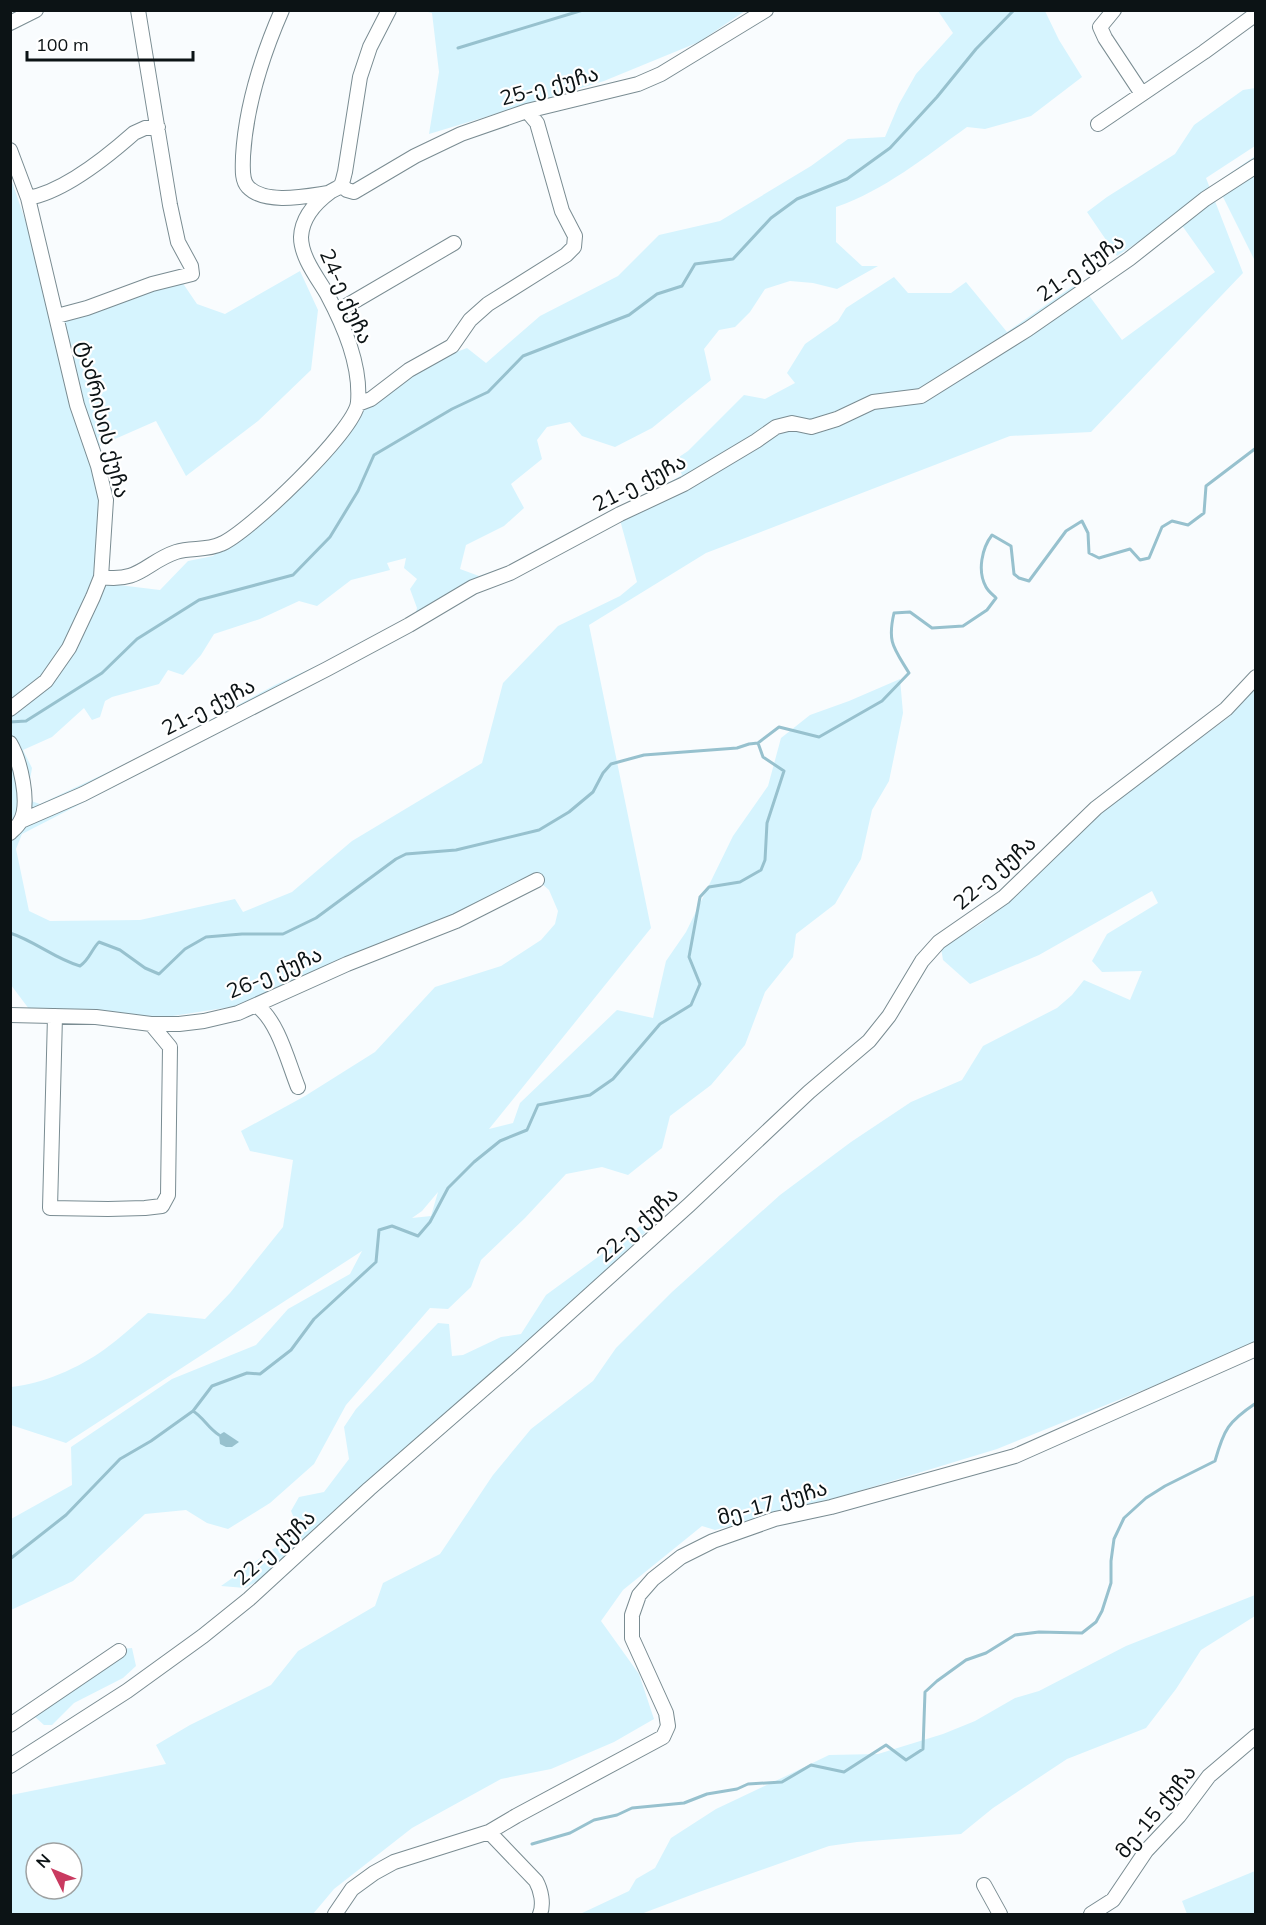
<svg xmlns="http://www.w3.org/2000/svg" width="1266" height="1925" viewBox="0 0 1266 1925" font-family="Mulish,'Noto Sans Georgian',sans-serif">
	<rect width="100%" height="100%" fill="#f9fcfe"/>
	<path fill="#d6f4fe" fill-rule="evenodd" d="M 424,11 L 745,11 L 699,42 L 604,81 L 429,134 L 439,72 L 432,13 Z
		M 938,11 L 1045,11 L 1059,40 L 1082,77 L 1031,116 L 985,129 L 967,127 C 925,157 885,190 836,207 L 836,242 L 862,266 L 878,266 L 837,289 L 813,283 L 790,281 L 765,289 L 750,312 L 735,327 L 719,330 L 704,349 L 711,380 L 652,428 L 615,447 L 582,436 L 570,422 L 547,427 L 537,440 L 542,459 L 511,484 L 524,508 L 504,526 L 466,545 L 460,569 L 479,576 L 544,554 L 682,475 L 676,459 L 688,451 L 744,395 L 765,399 L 795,383 L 787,373 L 805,344 L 838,321 L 846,308 L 894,277 L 908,293 L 951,293 L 966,282 L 1007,332 L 1079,282 L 1122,340 L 1215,272 L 1176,217 L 1117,256 L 1087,212 L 1107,197 L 1175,154 L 1194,125 L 1243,90 L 1255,88 L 1255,146 L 1206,178 L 1243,273 L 1091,432 L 1010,436 L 706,553 L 589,625 L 651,928 L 489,1129 L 513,1123 L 520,1103 L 617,1010 L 653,1018 L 666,961 L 686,932 L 733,836 L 768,786 L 781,738 L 810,715 L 849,701 L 900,679 L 903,713 L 889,781 L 872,810 L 861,859 L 835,904 L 796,934 L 793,957 L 765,992 L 745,1045 L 711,1085 L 670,1116 L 662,1148 L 628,1175 L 602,1167 L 566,1174 L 525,1218 L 481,1260 L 471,1287 L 448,1309 L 430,1308 L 346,1405 L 314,1464 L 270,1503 L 228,1529 L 207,1523 L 186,1510 L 145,1514 L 73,1581 L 11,1610 L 11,1519 L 72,1485 L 71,1447 L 172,1379 L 256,1345 L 288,1309 L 350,1274 L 362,1251 L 66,1443 L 11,1425 L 11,1387 C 42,1384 79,1368 105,1349 C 120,1338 134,1325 148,1313 L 205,1319 L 230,1293 L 283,1227 L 293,1160 L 250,1151 L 241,1131 L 305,1096 L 375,1052 L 435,987 L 501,966 L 541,940 L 555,924 L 558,911 L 549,890 L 534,877 L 376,953 L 237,1006 L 160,1018 L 29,1009 L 11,985 L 10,176 L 29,231 L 51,320 L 182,282 L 197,304 L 225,314 L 300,271 L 318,310 L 311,370 L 258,421 L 186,476 L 156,421 L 99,446 L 110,500 L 102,583 L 160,590 L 188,561 L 213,556 L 278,509 L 323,464 L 356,417 L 378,394 L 414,368 L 467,348 L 486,363 L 540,316 L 618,276 L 659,235 L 720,221 L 811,166 L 848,139 L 885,137 L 899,104 L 916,74 L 953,33 ZM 620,520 L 637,582 L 620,596 L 558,626 L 503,683 L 482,763 L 352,841 L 292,892 L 243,912 L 235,899 L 140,920 L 50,921 L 29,911 L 16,849 L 22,834 L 281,701 L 471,591 ZM 406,558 L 404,568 L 417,579 L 410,589 L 417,608 L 415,616 L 364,644 L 275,685 L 153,751 L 40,804 L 31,801 L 28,791 L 32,768 L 23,750 L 52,737 L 84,708 L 92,720 L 100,717 L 105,701 L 112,697 L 159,684 L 168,670 L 183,675 L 201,655 L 214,634 L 260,619 L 299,601 L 317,606 L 351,580 L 390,570 L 387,563 ZM 438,1192 L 431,1216 L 412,1218 L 422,1211 Z
		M 1255,156 L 1255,261 L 1216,183 Z
		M 1255,689 L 1255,1345 L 997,1449 L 846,1495 L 715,1530 L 702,1526 L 623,1590 L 601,1621 L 639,1674 L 654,1719 L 614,1742 L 551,1769 L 501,1779 L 412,1828 L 334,1889 L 313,1914 L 11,1914 L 11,1795 L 166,1764 L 156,1745 L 190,1725 L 271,1685 L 298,1651 L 375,1606 L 383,1583 L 440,1554 L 493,1475 L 531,1429 L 593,1381 L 616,1348 L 672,1292 L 780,1195 L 851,1142 L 911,1102 L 962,1080 L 983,1046 L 1057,1008 L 1072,995 L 1084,980 L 1130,1000 L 1142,971 L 1102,972 L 1092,961 L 1107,934 L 1158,903 L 1152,891 L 1039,955 L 970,984 L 943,960 L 941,948 L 982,923 L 1114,802 L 1229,717 ZM 36,1853 L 72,1853 L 72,1889 L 36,1889 Z
		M 655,1223 L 569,1307 L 267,1576 L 245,1588 L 221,1586 L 276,1547 L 298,1527 L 291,1511 L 299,1497 L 324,1492 L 349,1459 L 344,1427 L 356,1409 L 438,1323 L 449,1324 L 452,1356 L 463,1355 L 501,1337 L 521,1334 L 546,1295 L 643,1224 Z
		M 1255,1595 L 1255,1616 L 1201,1650 L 1176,1689 L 1146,1728 L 1067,1759 L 993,1808 L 961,1834 L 857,1842 L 829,1846 L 699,1892 L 641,1914 L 580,1914 L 629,1891 L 636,1879 L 655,1868 L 671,1838 L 716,1809 L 786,1776 L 829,1755 L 878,1754 L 943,1734 L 975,1721 L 1015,1698 L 1039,1691 L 1126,1646 Z
		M 132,1648 L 136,1666 L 123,1678 L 74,1703 L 52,1725 L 44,1725 L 34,1716 L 121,1649 Z
		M 1255,1871 L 1255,1914 L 1187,1914 L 1182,1901 Z"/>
	<path fill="#97c1ce" d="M 224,1432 L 239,1442 L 232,1447 L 226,1447 L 220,1444 L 219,1435 Z"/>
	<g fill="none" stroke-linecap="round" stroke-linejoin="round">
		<path stroke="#97c1ce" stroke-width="3" d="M 458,48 L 583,10
			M 10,722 L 26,721 L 102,673 L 137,639 L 199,600 L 293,575 L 330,537 L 358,491 L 374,455 L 452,409 L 488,392 L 523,356 L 629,315 L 657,294 L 682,286 L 695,264 L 733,259 L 771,218 L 797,199 L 847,179 L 890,148 L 937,97 L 976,49 L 1014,10
			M 10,933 C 35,941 55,959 80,966 C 90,959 91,950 99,942 L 120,950 L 145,968 L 159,974 L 185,949 L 206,937 L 242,934 L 283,934 L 316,918 L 396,859 L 406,854 L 456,850 L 539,830 L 569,812 L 593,792 L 603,773 L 611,764 L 644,755 L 737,748 L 749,744 L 758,743
			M 193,1411 C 203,1417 208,1428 219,1435
			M 10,1559 L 66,1515 L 120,1459 L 151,1441 L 193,1411 L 212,1386 L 247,1373 L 260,1374 L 291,1350 L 314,1319 L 376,1262 L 379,1230 L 392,1226 L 418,1236 L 430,1222 L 448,1188 L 474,1162 L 500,1141 L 527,1130 L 538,1105 L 590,1095 L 613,1079 L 660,1024 L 691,1005 L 700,984 L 689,957 L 700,897 L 709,887 L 740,882 L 761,870 L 765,860 L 767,823 L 784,771 L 763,757 L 758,743 L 779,727 L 819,737 L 882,701 L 909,673 C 894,648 887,643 894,613 L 910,612 L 932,628 L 963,626 L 987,610 L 996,598 C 993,595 988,591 986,587 C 977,571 982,548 992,535 L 1011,546 L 1014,574 L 1019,578 L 1029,581 L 1066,531 L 1082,521 L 1088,533 L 1089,553 L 1099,558 L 1130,549 L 1140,560 L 1149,558 L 1162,527 L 1172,521 L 1188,525 L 1204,513 L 1206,486 L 1256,448
			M 532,1844 L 570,1833 L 594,1820 L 617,1815 L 632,1808 L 684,1803 L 707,1794 L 737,1789 L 748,1784 L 782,1782 L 811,1765 L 844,1772 L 886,1745 L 906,1760 L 923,1749 L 925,1692 L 937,1681 L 966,1660 L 986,1653 L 1015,1635 L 1039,1632 L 1082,1633 L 1096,1622 L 1102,1611 L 1111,1583 L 1111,1561 L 1114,1539 L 1124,1518 L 1146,1498 L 1165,1486 L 1215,1461 C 1224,1429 1228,1422 1256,1403"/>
		<g stroke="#7a8c92" stroke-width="16">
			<path id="minor" d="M 282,10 C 261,58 246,105 243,156 C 243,166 241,180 248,187 C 265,205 307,196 328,193
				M 1114,10 L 1100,27 L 1105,38 L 1142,94
				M 10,23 L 36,10
				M 1098,124 L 1204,52 L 1256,14
				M 10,150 L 28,198 L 77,405 L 98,466 L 106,500 L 101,577 L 93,597 L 69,648 L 46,681 L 10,709
				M 341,185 L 347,190 L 354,192 L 415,156 L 461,134 L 527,111 L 638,84 L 661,74 L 766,10
				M 28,198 C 63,192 108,156 134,133 L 145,128 L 158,127
				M 336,312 L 454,243
				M 57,316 L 87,308 L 152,284 L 192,274 L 191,266 L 178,242 L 170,205 L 138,10
				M 358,404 L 371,399 L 409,370 L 452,346 L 470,320 L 488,304 L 566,255 L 574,247 L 575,236 L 562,211 L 537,123 L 527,111
				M 101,577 C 140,583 146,562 176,552 C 191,547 206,551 221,544 C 248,533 356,430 358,402 C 361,365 344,326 327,294 C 317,277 301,257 301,237 C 302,218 315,203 330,192 C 333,190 339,188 341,185 C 343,182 344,175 345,172 L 360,77 L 370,47 L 389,10
				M 10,743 C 20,760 31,804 20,822 C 18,826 13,830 10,833
				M 21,821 L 83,794 L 327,669 L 409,625 L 473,587 L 510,573 L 620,514 L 684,484 L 756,441 L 776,427 L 792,423 L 811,427 L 837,419 L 873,402 L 921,396 L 1028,329 L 1129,259 L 1205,199 L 1256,166
				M 257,1006 C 278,1021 288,1062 298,1087
				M 10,1015 L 96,1017 L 151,1024 L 179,1024 L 204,1021 L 238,1013 L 347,964 L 456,921 L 537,880
				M 55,1016 L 50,1208 L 108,1209 L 145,1208 L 162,1206 L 168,1195 L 170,1047 L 151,1024
				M 10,1725 L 119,1651
				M 10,1766 L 127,1691 L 203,1636 L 249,1599 L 369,1489 L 516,1361 L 689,1205 L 809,1092 L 869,1041 L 889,1016 L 922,961 L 939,942 L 1004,897 L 1096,808 L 1226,709 L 1256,677
				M 489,1832 L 536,1881 C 541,1890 544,1904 540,1914
				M 984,1885 L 1000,1914
				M 335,1914 L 352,1889 L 374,1873 L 394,1862 L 489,1832 L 516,1816 L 663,1737 L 668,1726 L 666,1713 L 632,1638 L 632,1615 L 639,1595 L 653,1579 L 681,1557 L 713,1541 L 775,1519 L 831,1507 L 1015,1456 L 1256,1349
				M 1091,1914 L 1113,1900 L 1146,1851 L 1179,1816 L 1209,1776 L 1256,1736"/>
		</g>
		<use href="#minor" stroke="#fff" stroke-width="14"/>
	</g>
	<g text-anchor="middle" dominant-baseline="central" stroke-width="4.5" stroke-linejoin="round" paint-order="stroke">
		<g font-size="21" fill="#0c1315" stroke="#fff">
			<text transform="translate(549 85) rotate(-15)">25-ე ქუჩა</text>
			<text transform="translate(1080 267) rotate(-35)">21-ე ქუჩა</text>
			<text transform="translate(347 296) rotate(66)">24-ე ქუჩა</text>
			<text transform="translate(104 419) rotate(76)">ტაძრისის ქუჩა</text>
			<text transform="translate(639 482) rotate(-27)">21-ე ქუჩა</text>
			<text transform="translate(208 706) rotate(-27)">21-ე ქუჩა</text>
			<text transform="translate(994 872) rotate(-41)">22-ე ქუჩა</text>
			<text transform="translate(274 972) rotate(-23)">26-ე ქუჩა</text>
			<text transform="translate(637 1224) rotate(-42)">22-ე ქუჩა</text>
			<text transform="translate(772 1502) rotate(-16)">მე-17 ქუჩა</text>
			<text transform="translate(274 1547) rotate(-42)">22-ე ქუჩა</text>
			<text transform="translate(1155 1811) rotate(-51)">მე-15 ქუჩა</text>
		</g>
	</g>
	<rect width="1266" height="1925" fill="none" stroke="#0c1315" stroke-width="24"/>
	<g transform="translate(54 1871) rotate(313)"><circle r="28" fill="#ffffff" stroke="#9ea1a1" stroke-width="1.5"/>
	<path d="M0-4.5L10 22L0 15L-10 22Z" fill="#c93a60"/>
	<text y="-9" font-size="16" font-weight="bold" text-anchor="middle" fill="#0c1315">N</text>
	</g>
	<path d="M27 51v9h166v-9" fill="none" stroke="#0c1315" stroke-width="3"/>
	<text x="36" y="51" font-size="18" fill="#0c1315" stroke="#ffffff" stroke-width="4.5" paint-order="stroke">100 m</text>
</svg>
